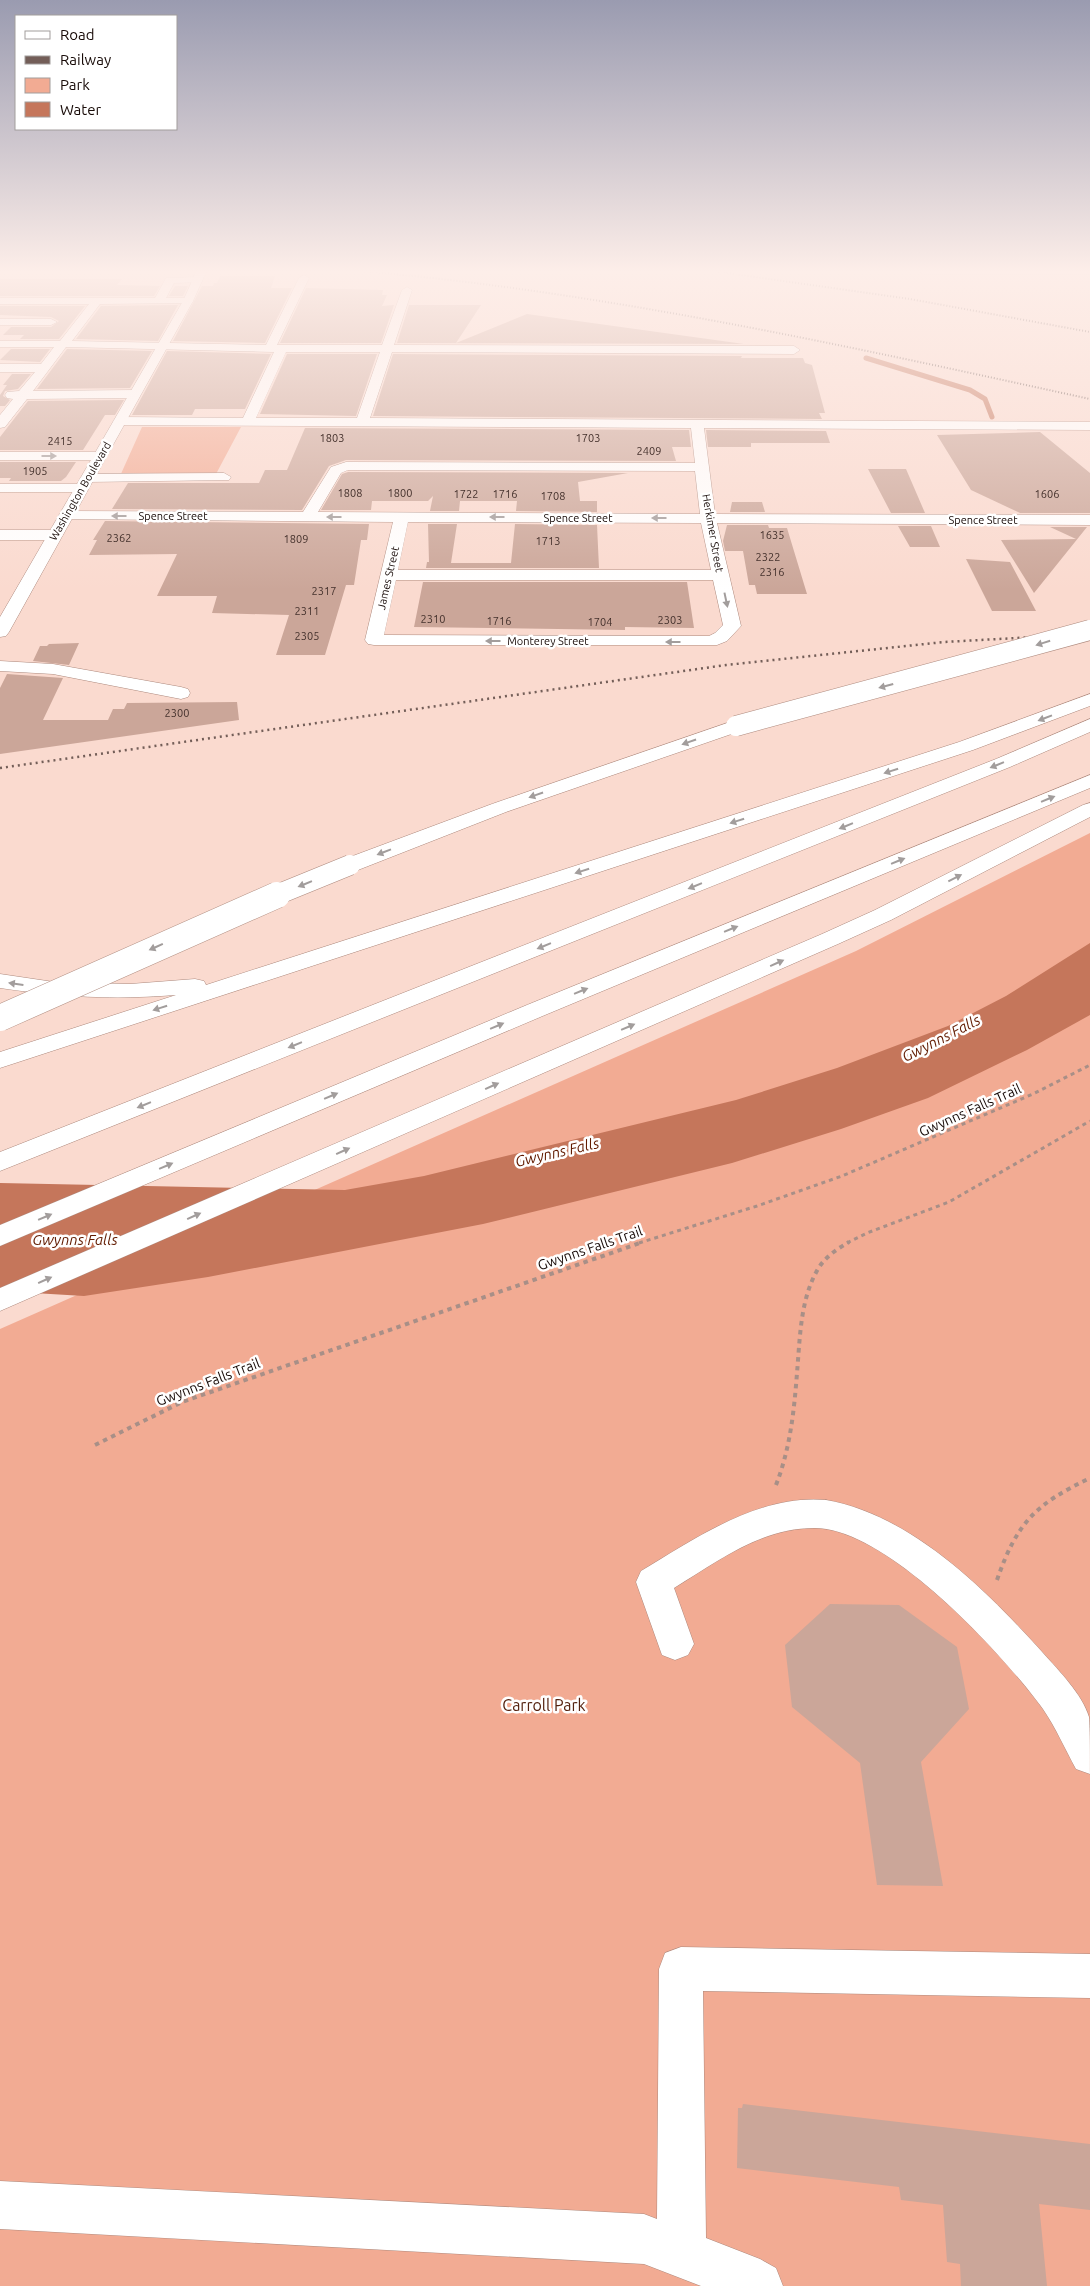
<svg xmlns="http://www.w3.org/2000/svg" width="1090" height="2286" viewBox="0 0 1090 2286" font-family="Ubuntu,sans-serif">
	<rect width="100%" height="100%" fill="#fadacf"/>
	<path fill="#f2ab93" d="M 142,427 L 241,427 L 216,474 L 120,476 Z
		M 1090,833 L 1090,2286 L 0,2286 L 0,1329 L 856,951 Z"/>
	<path fill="#c5765b" d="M 1090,943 L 1090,1015 L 1027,1050 L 928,1098 L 841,1129 L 732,1163 L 483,1224 L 208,1277 L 84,1296 L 0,1291 L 0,1183 L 345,1190 L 424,1176 L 736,1100 L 837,1068 L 948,1026 L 1006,996 Z"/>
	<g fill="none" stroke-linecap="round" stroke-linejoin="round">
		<path stroke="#c5765b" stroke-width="5" d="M 866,358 L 970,390 L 985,399 L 992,417"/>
	</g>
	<path fill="#cba699" d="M 220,276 L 275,276 L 271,288 L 292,288 L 265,343 L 173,341 L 202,286 L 213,286 L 214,283 L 217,283 Z
		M 0,279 L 122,279 L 117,285 L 160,286 L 154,296 L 0,296 Z
		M 175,286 L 188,286 L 183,296 L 169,296 Z
		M 306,288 L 383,290 L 382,295 L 387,295 L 382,306 L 394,305 L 381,343 L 280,343 Z
		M 178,305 L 158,341 L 76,339 L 101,306 Z
		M 409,305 L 481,305 L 456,343 L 527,314 L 744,344 L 397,343 Z
		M 0,306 L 85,306 L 59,339 L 20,339 L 24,335 L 3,335 L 11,327 L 51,327 L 59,321 L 51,317 L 0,315 Z
		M 11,349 L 50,349 L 40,362 L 0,360 Z
		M 67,349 L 152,351 L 130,388 L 37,389 Z
		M 167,351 L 271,354 L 245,409 L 195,409 L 192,415 L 132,415 Z
		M 287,354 L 377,354 L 356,416 L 260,414 Z
		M 393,354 L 742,356 L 741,358 L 803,358 L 805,363 L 812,365 L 825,413 L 819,413 L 822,419 L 373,416 Z
		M 12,374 L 31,374 L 18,389 L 5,391 L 3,396 L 10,400 L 5,406 L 0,406 L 0,395 L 7,385 L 3,385 Z
		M 124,400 L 115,415 L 105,415 L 83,450 L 0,450 L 0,437 L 28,401 Z
		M 305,428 L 689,430 L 691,447 L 672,447 L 676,461 L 346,460 L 329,466 L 302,510 L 112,509 L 128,483 L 259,483 L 265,470 L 287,470 Z
		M 706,430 L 826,431 L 830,443 L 751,443 L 751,447 L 708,447 Z
		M 1040,432 L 1090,473 L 1090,513 L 1020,513 L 971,490 L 937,435 Z
		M 0,462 L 76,462 L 66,477 L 61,481 L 9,481 L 11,478 L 0,478 Z
		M 868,469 L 906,469 L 925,513 L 891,513 Z
		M 348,472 L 628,473 L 578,482 L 580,501 L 597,501 L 597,512 L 516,511 L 517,501 L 460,501 L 459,511 L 430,511 L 433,496 L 428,501 L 372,501 L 371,510 L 321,510 L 342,474 Z
		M 732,502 L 762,502 L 765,512 L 730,512 Z
		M 105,521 L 369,524 L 367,540 L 361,540 L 354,585 L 346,585 L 325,655 L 276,655 L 289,615 L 212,613 L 217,596 L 157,596 L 177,554 L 89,555 L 97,540 L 93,540 Z
		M 428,524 L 457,524 L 451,563 L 511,563 L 515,524 L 597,525 L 599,568 L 426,568 L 427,562 L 429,562 Z
		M 727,525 L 768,525 L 769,528 L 787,528 L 807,594 L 757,594 L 755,585 L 749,585 L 743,551 L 725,551 L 723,541 Z
		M 898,526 L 931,526 L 940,547 L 910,547 Z
		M 1050,527 L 1087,527 L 1034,593 L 1001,540 L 1076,539 Z
		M 966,559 L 1010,562 L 1036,611 L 992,611 Z
		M 423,582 L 687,582 L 694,628 L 625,627 L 625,630 L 414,627 Z
		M 79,643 L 69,665 L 33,661 L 40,646 L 47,646 L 49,644 Z
		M 7,674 L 63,678 L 43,720 L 108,720 L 113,709 L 124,709 L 127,703 L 237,702 L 239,720 L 0,754 L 0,688 Z
		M 830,1604 L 899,1605 L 957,1647 L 969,1709 L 921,1762 L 943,1886 L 877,1885 L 860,1763 L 792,1707 L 785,1645 Z
		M 743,2104 L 1090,2144 L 1090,2210 L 1039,2204 L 1047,2286 L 961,2286 L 960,2264 L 947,2262 L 943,2205 L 901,2200 L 899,2187 L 737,2168 L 738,2108 L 742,2108 Z"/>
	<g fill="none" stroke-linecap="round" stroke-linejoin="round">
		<g stroke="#ad897d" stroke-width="1">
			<path id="minor" d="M 921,270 L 1090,270 L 1090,274 L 925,274 L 921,273 Z
				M 304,275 L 309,278 L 277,345 L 382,345 L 402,290 L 407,287 L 412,290 L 394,345 L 794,346 L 800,350 L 794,354 L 392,352 L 370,418 L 1090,422 L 1090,430 L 704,428 L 715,514 L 1090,515 L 1090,525 L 717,523 L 741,626 L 727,641 L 717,645 L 374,645 L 368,644 L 365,640 L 393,522 L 61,519 L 58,516 L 61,513 L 66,511 L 303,512 L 331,467 L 346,462 L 695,463 L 691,428 L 120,425 L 113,421 L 120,417 L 243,418 L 274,352 L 66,347 L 33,391 L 135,390 L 141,394 L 135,398 L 27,399 L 5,427 L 0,428 L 0,415 L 13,399 L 7,398 L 5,395 L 7,392 L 19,391 L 35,372 L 0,372 L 0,364 L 41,364 L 54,347 L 0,347 L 0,341 L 60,341 L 89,304 L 0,304 L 0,298 L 155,298 L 166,278 L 198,277 L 202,278 L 202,282 L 174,283 L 166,298 L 188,298 L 193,301 L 192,303 L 100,304 L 72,341 L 266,345 L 299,278 ZM 286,352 L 380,352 L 357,418 L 256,418 ZM 348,470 L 695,471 L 700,514 L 318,512 L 341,473 ZM 408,522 L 701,523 L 711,570 L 398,570 ZM 396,580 L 713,580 L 723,625 L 715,633 L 709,636 L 384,635 Z
				M 0,319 L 51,319 L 57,322 L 51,325 L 0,325 Z
				M 0,452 L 100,452 L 107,456 L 100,460 L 0,460 Z
				M 224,473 L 231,477 L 229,480 L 87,482 L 80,478 L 87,474 Z
				M 0,484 L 82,484 L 89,488 L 82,492 L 0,492 Z
				M 0,530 L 55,530 L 60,532 L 63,535 L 60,538 L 55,540 L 0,540 Z
				M 0,661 L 53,664 L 181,687 L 188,689 L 190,693 L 188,697 L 181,699 L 53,674 L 0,671 Z
				M 826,1500 C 912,1515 987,1591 1043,1653 C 1059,1671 1082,1694 1089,1717 C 1090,1728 1090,1761 1090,1774 L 1076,1769 C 1065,1749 1056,1728 1043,1709 C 1003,1654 886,1527 814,1528 C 761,1528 718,1561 674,1588 L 694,1644 L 688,1655 L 675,1660 L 662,1655 L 636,1582 L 641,1571 C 696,1538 759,1494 826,1500 Z
				M 681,1947 L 1090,1954 L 1090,1998 L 703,1991 L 706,2238 L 760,2259 L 776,2268 L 783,2286 L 701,2286 L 644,2264 L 0,2229 L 0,2181 L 644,2214 L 657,2219 L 659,1969 L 665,1953 Z"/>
		</g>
		<g stroke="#ad897d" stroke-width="1">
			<path id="major" d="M 197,270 L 207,270 L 193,301 L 9,632 L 6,636 L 0,637 L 0,617 L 183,301 Z"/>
		</g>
		<g stroke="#ad897d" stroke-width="1">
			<path id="highway" d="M 1090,694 L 1090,706 L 973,750 L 0,1068 L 0,1052 L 176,995 C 114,1000 61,997 0,988 L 0,974 L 54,982 L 130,984 L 195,979 L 204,981 L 206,985 L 959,742 Z
				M 1090,719 L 1090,732 L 1010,767 L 0,1171 L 0,1152 L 996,759 Z
				M 736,720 L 743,722 L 746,726 L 743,730 L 506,812 L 358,870 L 350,872 L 342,870 L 339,865 L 342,860 L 492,804 Z
				M 1090,775 L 1090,788 L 545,1015 L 0,1246 L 0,1225 L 527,1005 Z
				M 1090,803 L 1090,817 L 891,920 L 838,944 L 0,1311 L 0,1288 L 822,934 L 875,910 L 1083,805 Z"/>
		</g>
		<path stroke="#a88f87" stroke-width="3" stroke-dasharray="4 4" stroke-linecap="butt" d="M 639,1243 L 757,1206 L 842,1176 L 1033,1094 L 1090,1065
			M 847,1243 L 867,1233 L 949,1202 L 1090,1121"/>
		<path stroke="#a88f87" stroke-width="4" stroke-dasharray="4.5 4.5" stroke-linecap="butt" d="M 95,1445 L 182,1402 L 643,1242
			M 776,1485 C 790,1449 794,1412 797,1373 C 800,1339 800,1299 818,1269 C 825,1257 837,1249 849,1242
			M 997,1580 C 1017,1522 1036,1504 1090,1478"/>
		<use href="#minor" fill="#fff" fill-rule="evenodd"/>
		<use href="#major" fill="#fff" fill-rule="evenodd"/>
		<use href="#highway" fill="#fff" fill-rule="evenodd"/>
		<path stroke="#735e58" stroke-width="2" stroke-dasharray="1 2" stroke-linecap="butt" d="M 349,270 C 597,290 847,346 1090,399
			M 706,270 L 910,299 L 1090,332"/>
		<path stroke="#735e58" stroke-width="2.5" stroke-dasharray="2 4" stroke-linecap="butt" d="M 0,768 L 726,665 L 944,642 L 1090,634"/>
		<g stroke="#ad897d" stroke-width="21" stroke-linecap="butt">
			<path id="highway-bridge-far1" d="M 736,726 L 1090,630
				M 274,896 L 350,865"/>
		</g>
		<g stroke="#ad897d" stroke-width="27" stroke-linecap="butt">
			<path id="highway-bridge" d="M 0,1018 L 277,895"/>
		</g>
		<use href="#highway-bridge-far1" stroke="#fff" stroke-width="20"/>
		<use href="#highway-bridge" stroke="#fff" stroke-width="26"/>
	</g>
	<defs><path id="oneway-solid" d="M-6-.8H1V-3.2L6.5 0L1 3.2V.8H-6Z" transform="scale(1.25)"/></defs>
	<g fill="#a29d9c">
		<use href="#oneway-solid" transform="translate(49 456)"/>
		<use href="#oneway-solid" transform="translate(119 516) rotate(-180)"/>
		<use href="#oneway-solid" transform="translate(334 517) rotate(-180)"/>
		<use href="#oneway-solid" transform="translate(497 517) rotate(-180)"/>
		<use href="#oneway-solid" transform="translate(659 518) rotate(-180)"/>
		<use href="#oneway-solid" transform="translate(726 600) rotate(78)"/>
		<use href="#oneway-solid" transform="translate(493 641) rotate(-180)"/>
		<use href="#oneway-solid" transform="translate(673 642) rotate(-180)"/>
		<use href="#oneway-solid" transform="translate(1043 643) rotate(163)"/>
		<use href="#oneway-solid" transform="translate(886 686) rotate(165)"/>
		<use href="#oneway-solid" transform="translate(1045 718) rotate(159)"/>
		<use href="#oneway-solid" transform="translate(689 742) rotate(161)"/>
		<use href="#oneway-solid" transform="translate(997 765) rotate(158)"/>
		<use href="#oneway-solid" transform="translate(891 771) rotate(162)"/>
		<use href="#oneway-solid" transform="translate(536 795) rotate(161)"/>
		<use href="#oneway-solid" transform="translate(1048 799) rotate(-22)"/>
		<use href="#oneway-solid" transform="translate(737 821) rotate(162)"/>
		<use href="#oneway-solid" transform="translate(846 826) rotate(158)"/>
		<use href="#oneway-solid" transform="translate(384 852) rotate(159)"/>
		<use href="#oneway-solid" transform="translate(898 861) rotate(-22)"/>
		<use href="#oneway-solid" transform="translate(582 871) rotate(162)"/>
		<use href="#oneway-solid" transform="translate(955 878) rotate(-27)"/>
		<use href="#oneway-solid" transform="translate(305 884) rotate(158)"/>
		<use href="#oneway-solid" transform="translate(695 886) rotate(158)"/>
		<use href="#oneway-solid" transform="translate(731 929) rotate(-22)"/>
		<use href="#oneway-solid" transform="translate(544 946) rotate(158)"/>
		<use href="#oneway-solid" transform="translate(156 947) rotate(156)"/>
		<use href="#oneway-solid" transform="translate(777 963) rotate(-24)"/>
		<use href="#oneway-solid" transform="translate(16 984) rotate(-172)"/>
		<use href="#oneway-solid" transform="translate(581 991) rotate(-22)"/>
		<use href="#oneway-solid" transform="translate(160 1008) rotate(162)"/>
		<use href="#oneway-solid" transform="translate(497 1026) rotate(-23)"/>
		<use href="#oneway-solid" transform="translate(628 1027) rotate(-23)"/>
		<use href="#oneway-solid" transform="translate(295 1045) rotate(158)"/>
		<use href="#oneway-solid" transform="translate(492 1086) rotate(-24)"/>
		<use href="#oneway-solid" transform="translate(331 1096) rotate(-23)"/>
		<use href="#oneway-solid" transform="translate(144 1105) rotate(158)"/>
		<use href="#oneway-solid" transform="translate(343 1151) rotate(-24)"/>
		<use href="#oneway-solid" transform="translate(166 1166) rotate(-23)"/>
		<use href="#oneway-solid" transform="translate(194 1216) rotate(-24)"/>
		<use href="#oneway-solid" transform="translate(45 1217) rotate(-23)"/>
		<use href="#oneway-solid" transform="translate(45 1280) rotate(-24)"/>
	</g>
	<linearGradient id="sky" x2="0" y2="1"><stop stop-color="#9a9bb0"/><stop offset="0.46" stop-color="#fdeee9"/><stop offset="1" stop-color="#fdeee9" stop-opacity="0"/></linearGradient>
	<rect width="1090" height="590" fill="url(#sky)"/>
	<g text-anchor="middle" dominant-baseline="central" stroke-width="5" stroke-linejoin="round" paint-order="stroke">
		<g font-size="11" fill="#44312c">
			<text x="332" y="438">1803</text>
			<text x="588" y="438">1703</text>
			<text x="60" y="441">2415</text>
			<text x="649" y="451">2409</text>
			<text x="35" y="471">1905</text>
			<text x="350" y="493">1808</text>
			<text x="400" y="493">1800</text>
			<text x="466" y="494">1722</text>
			<text x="505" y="494">1716</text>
			<text x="1047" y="494">1606</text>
			<text x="553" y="496">1708</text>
			<text x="772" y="535">1635</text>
			<text x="119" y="538">2362</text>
			<text x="296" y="539">1809</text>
			<text x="548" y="541">1713</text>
			<text x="768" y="557">2322</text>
			<text x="772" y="572">2316</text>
			<text x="324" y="591">2317</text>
			<text x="307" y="611">2311</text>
			<text x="433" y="619">2310</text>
			<text x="670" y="620">2303</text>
			<text x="499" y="621">1716</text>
			<text x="600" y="622">1704</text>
			<text x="307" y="636">2305</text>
			<text x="177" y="713">2300</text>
		</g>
		<g font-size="11" fill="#170a07" stroke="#fff">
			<text transform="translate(80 491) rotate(-60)">Washington Boulevard</text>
			<text x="173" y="516">Spence Street</text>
			<text x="578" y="518">Spence Street</text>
			<text x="983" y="520">Spence Street</text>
			<text transform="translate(713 533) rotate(80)">Herkimer Street</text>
			<text transform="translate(388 578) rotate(-77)">James Street</text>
			<text x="548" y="641">Monterey Street</text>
		</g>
		<g font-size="14" fill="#170a07" stroke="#fff">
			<text transform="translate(970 1110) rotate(-24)">Gwynns Falls Trail</text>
			<text transform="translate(590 1248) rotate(-19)">Gwynns Falls Trail</text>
			<text transform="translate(208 1382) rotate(-21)">Gwynns Falls Trail</text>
		</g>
		<g font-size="15" font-style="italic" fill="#621b00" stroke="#fff">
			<text transform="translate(941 1038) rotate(-27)">Gwynns Falls</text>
			<text transform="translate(557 1152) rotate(-13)">Gwynns Falls</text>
			<text x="75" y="1239">Gwynns Falls</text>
		</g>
		<g font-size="16" fill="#55220f" stroke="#fff">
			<text x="544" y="1705">Carroll Park</text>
		</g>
	</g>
	<rect x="15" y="15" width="162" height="115" fill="#ffffff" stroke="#a29d9c"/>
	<rect x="25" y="31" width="25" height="8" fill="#ffffff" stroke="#a29d9c"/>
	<text x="60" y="40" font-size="15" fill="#170a07">Road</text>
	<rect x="25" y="56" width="25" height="8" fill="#735e58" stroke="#a29d9c"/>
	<text x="60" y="65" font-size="15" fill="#170a07">Railway</text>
	<rect x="25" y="78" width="25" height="15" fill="#f2ab93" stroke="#a29d9c"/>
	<text x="60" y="90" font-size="15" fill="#170a07">Park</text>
	<rect x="25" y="102" width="25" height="15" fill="#c5765b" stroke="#a29d9c"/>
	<text x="60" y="115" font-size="15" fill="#170a07">Water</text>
</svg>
